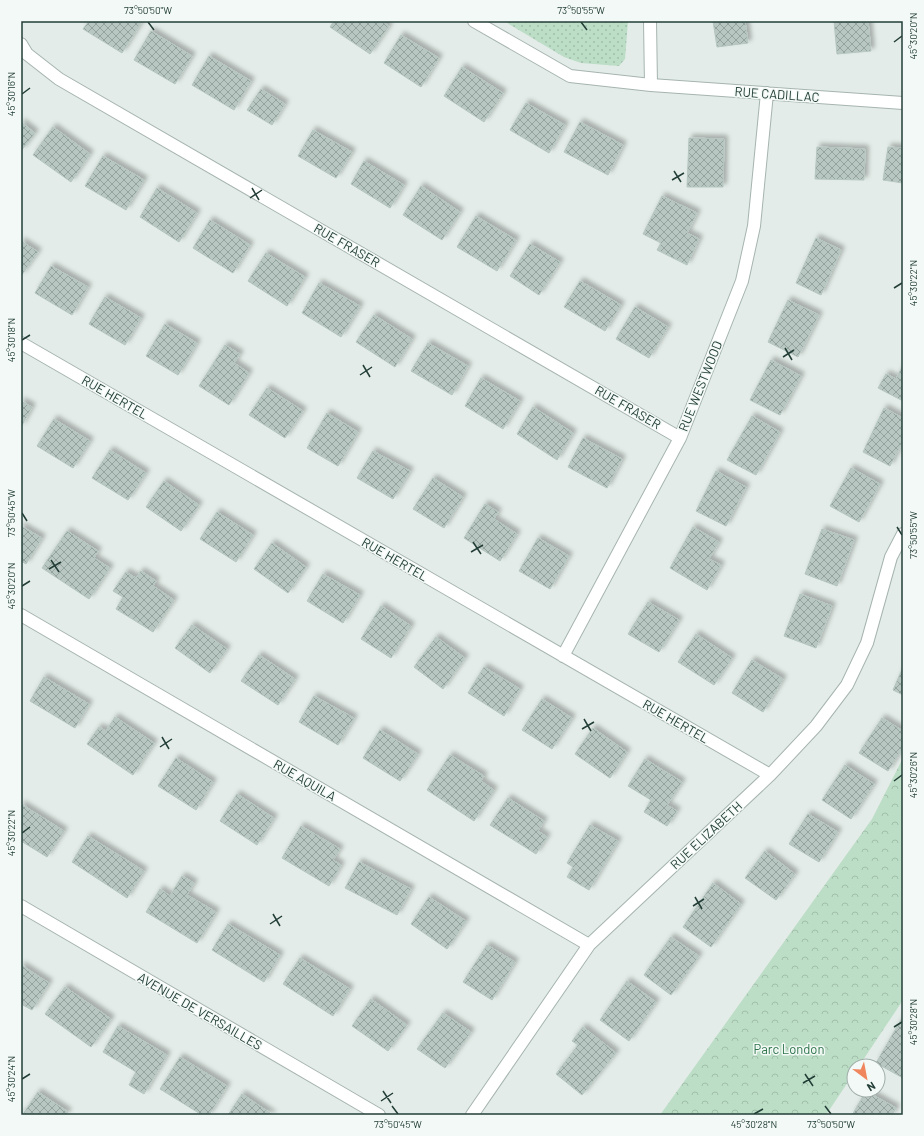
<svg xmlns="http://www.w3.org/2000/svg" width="924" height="1136" viewBox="0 0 924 1136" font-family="Barlow,sans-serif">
	<defs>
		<pattern id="grass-dots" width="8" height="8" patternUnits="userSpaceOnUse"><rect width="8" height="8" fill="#bcddc6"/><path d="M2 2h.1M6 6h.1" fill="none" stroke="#a1bfab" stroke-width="1.8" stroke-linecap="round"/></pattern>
		<pattern id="park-crowns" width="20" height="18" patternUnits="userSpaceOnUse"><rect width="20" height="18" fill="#bcddc6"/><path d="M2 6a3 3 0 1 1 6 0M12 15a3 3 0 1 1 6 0" fill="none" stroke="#a1bfab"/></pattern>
		<pattern id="building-cross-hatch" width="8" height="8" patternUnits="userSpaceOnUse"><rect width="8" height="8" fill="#b8c7c2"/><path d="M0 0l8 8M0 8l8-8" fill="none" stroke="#95a39e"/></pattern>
		<filter id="shadow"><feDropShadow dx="3.5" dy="-3.5" stdDeviation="2" flood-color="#0004"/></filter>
	</defs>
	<rect width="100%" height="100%" fill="#e3ece8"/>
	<path fill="url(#grass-dots)" d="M 504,21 L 628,21 L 625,59 L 619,66 L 581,63 L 564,57 Z"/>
	<path fill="url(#park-crowns)" d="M 903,758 L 903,1000 L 859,1066 L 854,1066 L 854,1073 L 826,1115 L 660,1115 L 872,819 Z"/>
	<path fill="url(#building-cross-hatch)" stroke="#b5c6c0" filter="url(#shadow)" d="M 89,21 L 138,21 L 141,23 L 122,53 L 83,29 Z
		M 334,21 L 381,21 L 389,26 L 370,54 L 330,27 Z
		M 713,21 L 745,21 L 748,43 L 717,47 Z
		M 834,21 L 868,21 L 871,51 L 837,54 Z
		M 151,31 L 192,56 L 175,84 L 134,60 Z
		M 401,35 L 439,58 L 421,87 L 384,63 Z
		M 209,56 L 251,81 L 234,110 L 192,85 Z
		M 462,67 L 503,93 L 484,122 L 444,96 Z
		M 261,89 L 285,104 L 272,125 L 247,110 Z
		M 526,103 L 565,125 L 549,153 L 510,130 Z
		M 21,122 L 35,133 L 21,151 Z
		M 580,122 L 623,145 L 608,175 L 564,152 Z
		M 53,127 L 90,154 L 71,182 L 33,155 Z
		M 313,130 L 352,152 L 336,178 L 298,156 Z
		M 689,138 L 724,139 L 723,187 L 687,187 Z
		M 817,147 L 865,149 L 864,180 L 815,179 Z
		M 888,147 L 903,148 L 903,183 L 883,180 Z
		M 103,156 L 144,180 L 126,210 L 85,186 Z
		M 364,161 L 404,185 L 390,208 L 351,184 Z
		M 421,186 L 460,212 L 442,240 L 403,215 Z
		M 157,188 L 197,213 L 179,242 L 140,217 Z
		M 662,196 L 697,213 L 687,233 L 699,239 L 687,265 L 657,250 L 661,243 L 643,234 Z
		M 476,216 L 516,240 L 497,271 L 457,247 Z
		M 210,220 L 250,245 L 233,273 L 193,248 Z
		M 816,238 L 841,250 L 821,295 L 796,283 Z
		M 21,241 L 38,252 L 21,276 Z
		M 530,244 L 560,262 L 539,295 L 510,276 Z
		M 266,253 L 305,277 L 287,306 L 248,281 Z
		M 51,266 L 88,287 L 72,315 L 35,293 Z
		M 580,281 L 621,305 L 605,331 L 564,307 Z
		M 319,283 L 360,306 L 341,337 L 302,313 Z
		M 105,297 L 141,318 L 125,345 L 89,324 Z
		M 788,300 L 819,315 L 798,357 L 768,342 Z
		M 635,307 L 668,327 L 649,358 L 616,339 Z
		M 374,315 L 412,339 L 395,367 L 356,342 Z
		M 165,324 L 197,343 L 178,375 L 146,356 Z
		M 428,343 L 468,366 L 452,395 L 411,371 Z
		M 225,345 L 240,354 L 234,363 L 249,373 L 229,405 L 199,386 Z
		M 771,360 L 801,376 L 780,415 L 750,400 Z
		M 903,365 L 903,401 L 878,388 L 886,374 L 896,379 Z
		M 481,378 L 520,401 L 503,429 L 465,406 Z
		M 267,388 L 303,411 L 285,438 L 249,415 Z
		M 21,401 L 32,407 L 21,427 Z
		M 533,407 L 573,433 L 557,460 L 517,434 Z
		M 884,408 L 903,418 L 903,441 L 890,466 L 863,452 Z
		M 327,413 L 358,432 L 338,466 L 307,448 Z
		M 752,416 L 780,432 L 756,475 L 727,460 Z
		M 54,419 L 90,441 L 73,468 L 37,446 Z
		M 583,438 L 622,459 L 607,488 L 568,467 Z
		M 110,450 L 146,473 L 128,500 L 92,478 Z
		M 373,451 L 410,471 L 393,499 L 357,478 Z
		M 851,468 L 880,484 L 859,522 L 830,506 Z
		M 716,471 L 746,487 L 726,526 L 696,511 Z
		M 433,478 L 463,497 L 444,528 L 413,509 Z
		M 164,481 L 199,505 L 181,531 L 146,507 Z
		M 485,504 L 498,512 L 494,519 L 517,534 L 500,561 L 464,538 Z
		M 217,512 L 253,535 L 236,562 L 200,539 Z
		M 21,526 L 42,538 L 26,564 L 21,561 Z
		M 693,527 L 719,542 L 709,559 L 721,565 L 707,590 L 670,568 Z
		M 822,529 L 854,540 L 837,586 L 805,574 Z
		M 67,531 L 98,551 L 94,558 L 110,568 L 89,599 L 42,568 Z
		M 538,538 L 569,556 L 550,589 L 519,571 Z
		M 272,543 L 306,567 L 288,593 L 254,569 Z
		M 141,571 L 156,581 L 153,586 L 174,600 L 153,632 L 116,609 L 123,597 L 113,591 L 126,572 L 136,578 Z
		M 323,574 L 360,595 L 343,623 L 307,601 Z
		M 800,594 L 832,606 L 816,648 L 784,636 Z
		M 648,602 L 679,620 L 659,652 L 628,634 Z
		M 381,606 L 411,626 L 391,658 L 361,639 Z
		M 192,625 L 227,649 L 210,673 L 175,648 Z
		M 696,634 L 732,658 L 714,685 L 678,662 Z
		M 436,637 L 465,658 L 443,689 L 414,667 Z
		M 259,655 L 295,679 L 278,705 L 241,681 Z
		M 752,660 L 783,679 L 763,712 L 732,693 Z
		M 484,667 L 520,689 L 504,716 L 468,693 Z
		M 903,667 L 903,695 L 893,690 Z
		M 44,677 L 89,704 L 75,728 L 30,701 Z
		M 314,696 L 354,718 L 338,745 L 299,722 Z
		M 542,699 L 572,718 L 552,749 L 522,730 Z
		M 115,717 L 154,743 L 133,775 L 87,744 L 99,727 L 106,731 Z
		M 882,718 L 903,731 L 903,748 L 888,771 L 859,753 Z
		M 593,728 L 627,752 L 610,778 L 575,754 Z
		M 380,730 L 418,754 L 400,781 L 363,758 Z
		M 450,755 L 484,776 L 481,781 L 494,790 L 474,821 L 427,790 Z
		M 176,758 L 213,782 L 196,810 L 158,786 Z
		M 645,759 L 682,782 L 667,805 L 677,811 L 667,826 L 644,812 L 651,800 L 628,786 Z
		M 845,765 L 874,784 L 851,819 L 822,800 Z
		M 237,794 L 274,818 L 257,845 L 220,821 Z
		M 508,798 L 544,821 L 538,831 L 547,837 L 536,854 L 490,825 Z
		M 21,804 L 64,831 L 47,857 L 21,841 Z
		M 808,814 L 838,832 L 819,862 L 789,844 Z
		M 590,825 L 618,841 L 589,890 L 567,877 L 573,867 L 567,863 Z
		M 301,826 L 340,849 L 333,860 L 341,865 L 329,886 L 282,858 Z
		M 88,836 L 144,871 L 127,898 L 72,862 Z
		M 765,851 L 795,874 L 776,900 L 745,878 Z
		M 359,862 L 411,889 L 397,915 L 345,888 Z
		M 182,876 L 194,883 L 187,895 L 216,912 L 197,943 L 146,912 L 160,889 L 170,896 Z
		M 713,883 L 741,904 L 711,947 L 683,927 Z
		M 429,897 L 466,921 L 447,949 L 411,924 Z
		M 228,924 L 280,955 L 264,982 L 212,950 Z
		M 671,937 L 699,956 L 671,995 L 644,975 Z
		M 487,945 L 515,962 L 492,1000 L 463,982 Z
		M 300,958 L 350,989 L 333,1016 L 283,984 Z
		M 21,965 L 49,983 L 32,1010 L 21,1004 Z
		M 627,981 L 656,1002 L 629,1041 L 600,1020 Z
		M 65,987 L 111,1019 L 91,1047 L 45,1014 Z
		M 371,999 L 407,1025 L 388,1051 L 352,1026 Z
		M 443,1013 L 471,1032 L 445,1068 L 417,1049 Z
		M 902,1018 L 903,1018 L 903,1078 L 876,1063 Z
		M 118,1026 L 167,1055 L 144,1094 L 129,1085 L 136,1072 L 103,1052 Z
		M 583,1027 L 616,1053 L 582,1095 L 556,1074 L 578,1045 L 572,1041 Z
		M 180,1057 L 227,1086 L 209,1115 L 202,1115 L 160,1089 Z
		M 866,1091 L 896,1108 L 892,1115 L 852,1115 Z
		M 38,1092 L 68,1112 L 66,1115 L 21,1115 L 21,1112 L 23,1114 Z
		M 242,1094 L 273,1115 L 228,1115 Z"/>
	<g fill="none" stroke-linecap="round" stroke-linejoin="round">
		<g stroke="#a6b4af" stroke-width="14">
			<path id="street" d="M 474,21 L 570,76 L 651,85 L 903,103
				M 650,21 L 651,85
				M 21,44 L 27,54 L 59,79 L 680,438
				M 21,343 L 770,775
				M 21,615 L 589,945
				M 563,656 L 680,438 L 742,281 L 754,226 L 767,93
				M 21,906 L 379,1115
				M 472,1115 L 589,945 L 770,775 L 816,726 L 847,685 L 867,643 L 891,557 L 903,534"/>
		</g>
		<use href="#street" stroke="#fff" stroke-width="12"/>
	</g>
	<path fill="none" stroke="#233e37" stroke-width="1.5" d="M 148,22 L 154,30M 581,22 L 587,30M 894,42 L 902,36M 22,94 L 30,88M 674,171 L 681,182M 672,180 L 684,173M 252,188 L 259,200M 250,198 L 262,190M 894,288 L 902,283M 22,340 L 30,335M 785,348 L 792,360M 783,357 L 794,350M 363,365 L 370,377M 360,375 L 372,367M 22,513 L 27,521M 897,527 L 902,535M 473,542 L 481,554M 471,552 L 483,545M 51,560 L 59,572M 49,569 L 61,562M 22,586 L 30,581M 584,719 L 591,731M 582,729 L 594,722M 162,737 L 169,749M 160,747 L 172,739M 894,781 L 902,775M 22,833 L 30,827M 695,897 L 702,909M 693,906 L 704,899M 273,914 L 280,926M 270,924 L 282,916M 894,1027 L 902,1022M 805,1074 L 813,1086M 22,1079 L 30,1074M 803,1083 L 815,1076M 383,1091 L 391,1103M 381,1101 L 393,1093M 392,1106 L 398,1114M 825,1106 L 831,1114M 754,1114 L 763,1109"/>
	<g text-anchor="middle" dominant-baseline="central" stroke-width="3" stroke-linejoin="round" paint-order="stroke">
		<g font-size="13" fill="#233e37" stroke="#f3f9f6">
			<text transform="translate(777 94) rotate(4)">RUE CADILLAC</text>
			<text transform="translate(347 245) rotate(30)">RUE FRASER</text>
			<text transform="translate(700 386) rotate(-68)">RUE WESTWOOD</text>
			<text transform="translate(115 397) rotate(30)">RUE HERTEL</text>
			<text transform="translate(628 407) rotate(30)">RUE FRASER</text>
			<text transform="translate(395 559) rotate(30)">RUE HERTEL</text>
			<text transform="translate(676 721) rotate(30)">RUE HERTEL</text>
			<text transform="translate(305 780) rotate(30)">RUE AQUILA</text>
			<text transform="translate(706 835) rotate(-43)">RUE ELIZABETH</text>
			<text transform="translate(200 1011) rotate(30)">AVENUE DE VERSAILLES</text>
		</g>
		<g font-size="13" fill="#2d744b" stroke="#f3f9f6">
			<text x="789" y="1049">Parc London</text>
		</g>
	</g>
	<rect width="924" height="1136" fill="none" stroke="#f3f9f6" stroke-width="44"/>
	<g transform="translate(866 1078) rotate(148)"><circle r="19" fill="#f3f9f6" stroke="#a0aeaa"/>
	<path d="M0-3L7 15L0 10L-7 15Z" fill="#ef865e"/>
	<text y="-6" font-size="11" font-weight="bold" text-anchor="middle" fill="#233e37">N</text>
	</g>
	<rect x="22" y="22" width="880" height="1092" fill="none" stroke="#233e37" stroke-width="1.5"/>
	<g font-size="10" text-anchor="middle" fill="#233e37">
		<text x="148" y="14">73°50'50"W</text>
		<text x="581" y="14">73°50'55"W</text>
		<text transform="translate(913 36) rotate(-90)" y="4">45°30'20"N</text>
		<text transform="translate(11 94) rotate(-90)" y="4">45°30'16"N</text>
		<text transform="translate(913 283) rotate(-90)" y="4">45°30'22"N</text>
		<text transform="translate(11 340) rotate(-90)" y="4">45°30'18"N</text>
		<text transform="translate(11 513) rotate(-90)" y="4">73°50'45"W</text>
		<text transform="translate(913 535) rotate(-90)" y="4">73°50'55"W</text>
		<text transform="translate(11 586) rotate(-90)" y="4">45°30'20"N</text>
		<text transform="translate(913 775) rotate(-90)" y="4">45°30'26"N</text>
		<text transform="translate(11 833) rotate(-90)" y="4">45°30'22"N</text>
		<text transform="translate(913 1022) rotate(-90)" y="4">45°30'28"N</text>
		<text transform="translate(11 1079) rotate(-90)" y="4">45°30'24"N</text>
		<text x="398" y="1128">73°50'45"W</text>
		<text x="754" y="1128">45°30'28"N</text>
		<text x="831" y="1128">73°50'50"W</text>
	</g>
</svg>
